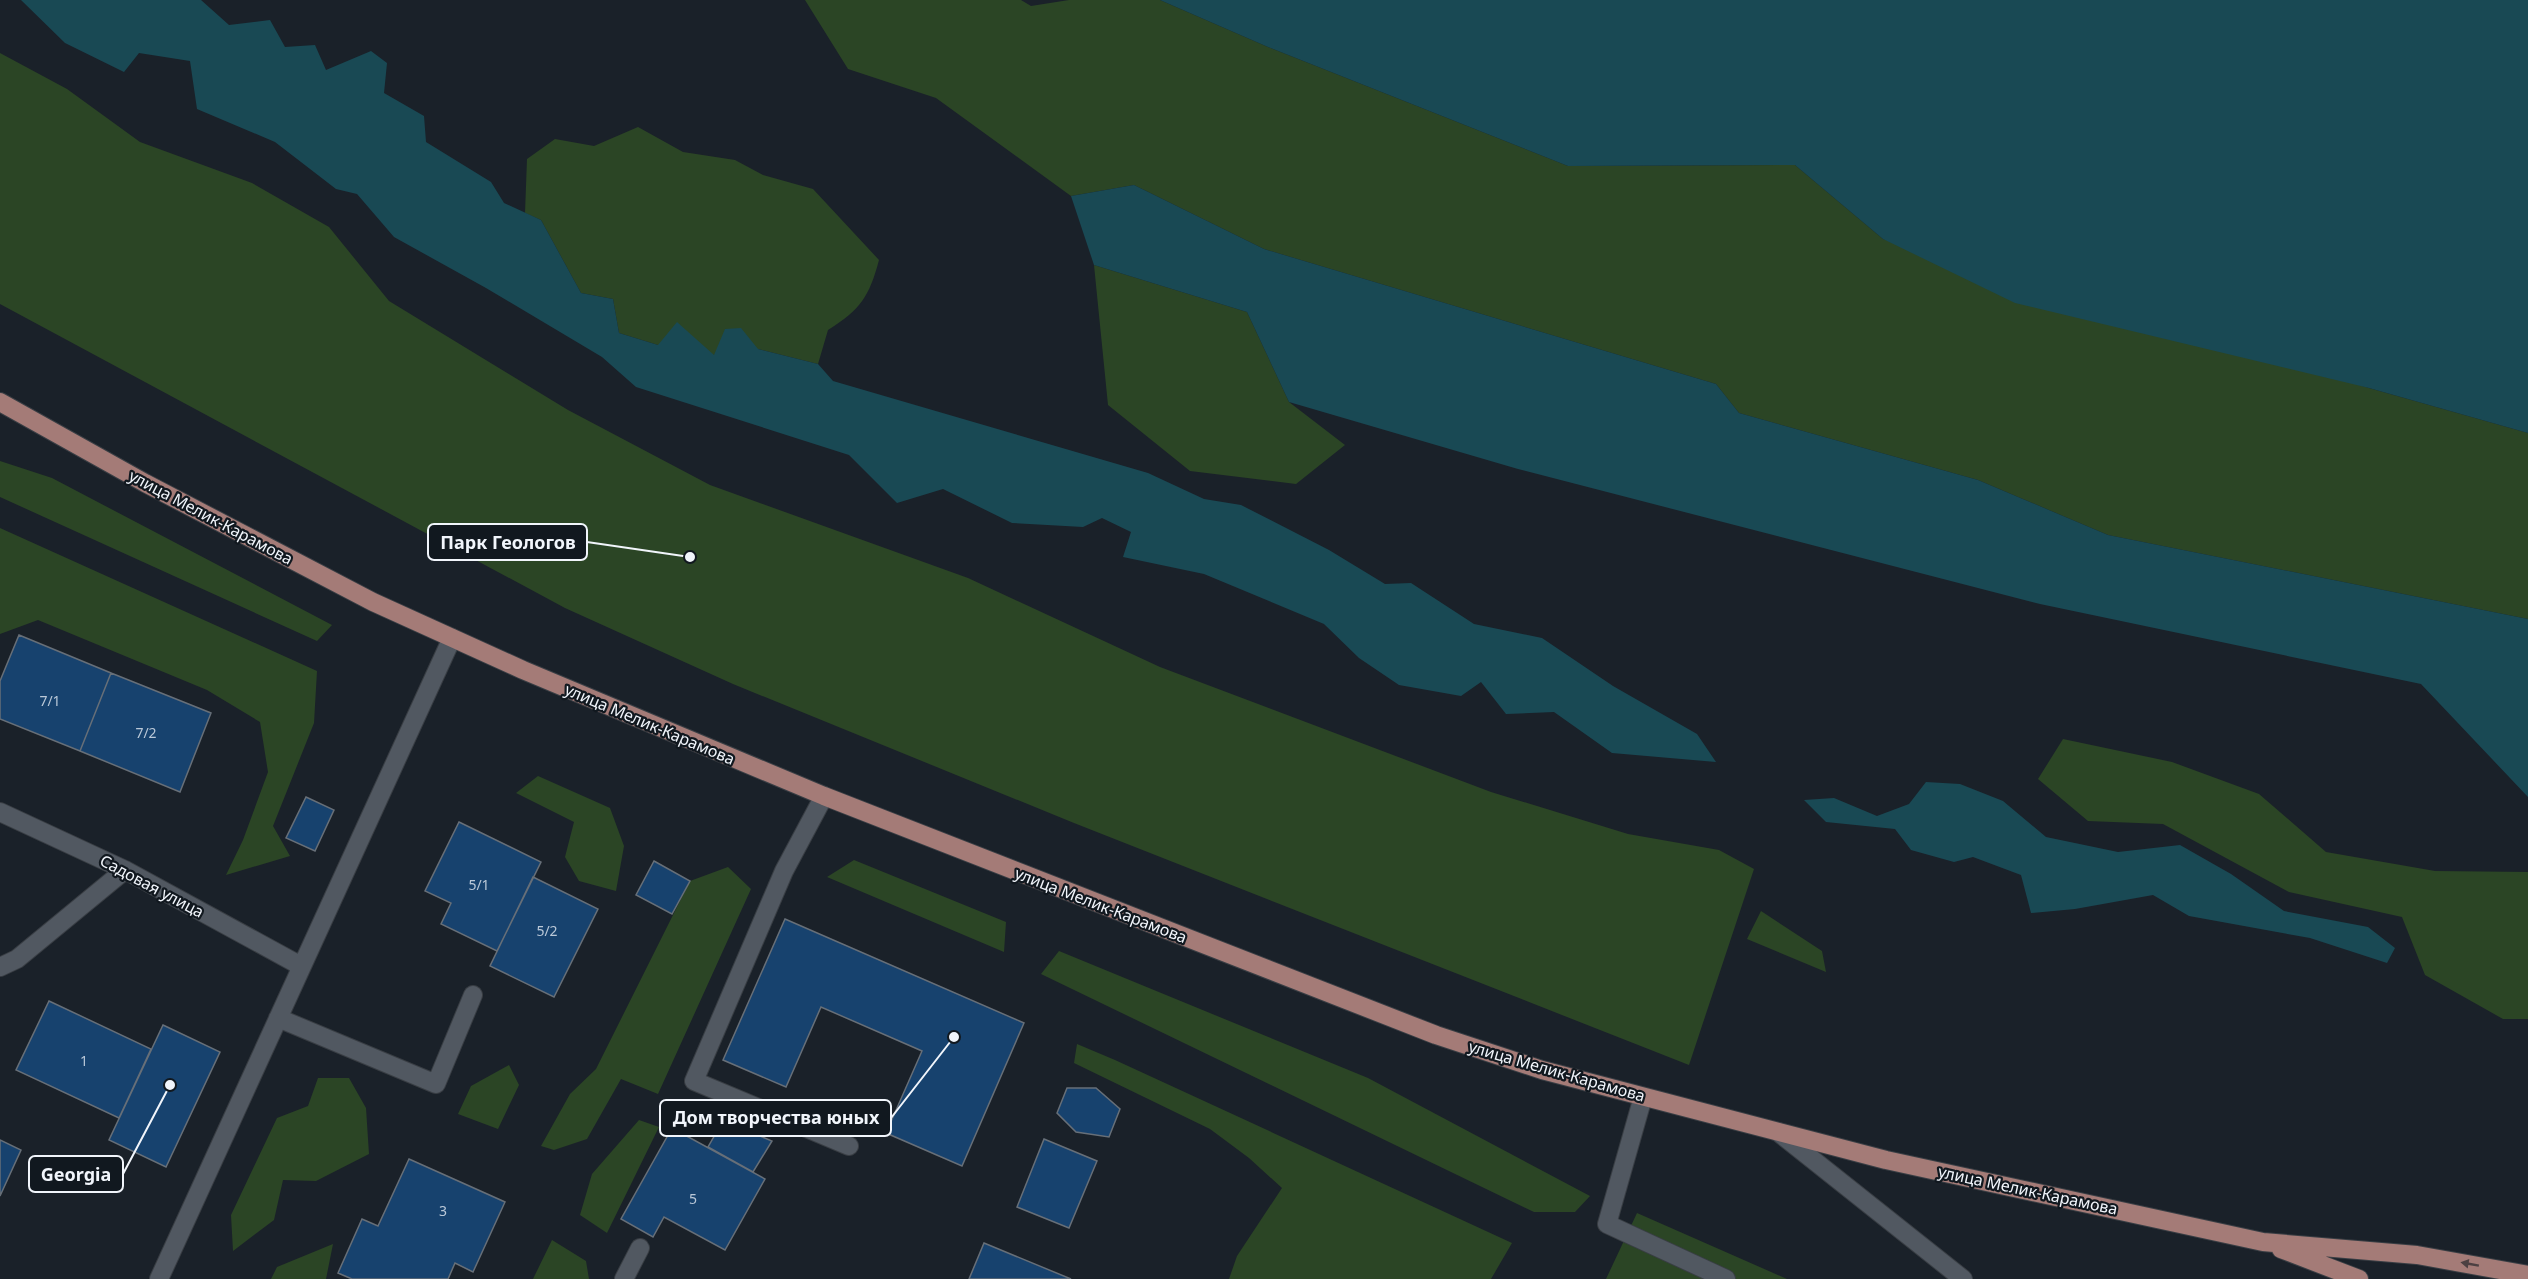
<svg xmlns="http://www.w3.org/2000/svg" width="2528" height="1279" viewBox="0 0 2528 1279" font-family="'Noto Sans',sans-serif">
	<rect width="100%" height="100%" fill="#1a2129"/>
	<path fill="#2b4525" d="M 805,0 L 1021,0 L 1031,6 L 1069,0 L 1160,0 L 1268,47 L 1568,166 L 1795,165 L 1883,239 L 2369,388 L 2528,433 L 2528,619 L 2108,535 L 1978,480 L 1739,413 L 1716,384 L 1264,249 L 1134,185 L 1071,196 L 936,98 L 848,69 Z
		M 0,53 L 67,89 L 140,142 L 252,183 L 329,227 L 389,301 L 568,410 L 710,485 L 968,578 L 1160,667 L 1491,792 L 1628,834 L 1719,850 L 1754,869 L 1689,1065 L 1074,823 L 733,684 L 565,608 L 0,304 Z
		M 638,127 L 683,152 L 735,160 L 763,175 L 813,189 L 879,260 C 869,297 861,309 828,330 L 818,364 L 758,349 L 714,355 L 658,345 L 619,333 L 613,299 L 581,293 L 541,220 L 525,213 L 527,159 L 555,139 L 594,146 Z
		M 1094,265 L 1247,312 L 1289,402 L 1345,445 L 1296,484 L 1190,471 L 1108,405 Z
		M 0,461 L 52,478 L 332,625 L 317,641 L 0,497 Z
		M 0,528 L 317,671 L 314,723 L 273,826 L 290,856 L 226,875 L 243,840 L 268,772 L 260,722 L 207,690 L 38,620 L 0,634 Z
		M 2063,739 L 2172,762 L 2259,794 L 2326,852 L 2435,871 L 2528,872 L 2528,1019 L 2503,1019 L 2425,975 L 2402,917 L 2289,892 L 2163,824 L 2088,821 L 2038,779 Z
		M 538,776 L 610,808 L 624,846 L 616,891 L 579,881 L 565,857 L 574,822 L 516,793 Z
		M 854,860 L 1006,922 L 1004,952 L 827,877 Z
		M 728,867 L 751,889 L 658,1094 L 621,1079 L 587,1139 L 554,1150 L 541,1146 L 570,1094 L 596,1069 L 690,881 Z
		M 1761,911 L 1822,951 L 1826,972 L 1747,939 Z
		M 1059,951 L 1368,1078 L 1590,1196 L 1575,1212 L 1534,1212 L 1041,974 Z
		M 1077,1044 L 1115,1060 L 1512,1243 L 1491,1279 L 1229,1279 L 1237,1256 L 1282,1188 L 1249,1158 L 1210,1129 L 1074,1063 Z
		M 509,1065 L 519,1085 L 498,1129 L 458,1114 L 471,1086 Z
		M 318,1078 L 349,1078 L 366,1108 L 369,1154 L 316,1181 L 283,1180 L 274,1220 L 233,1251 L 231,1215 L 277,1118 L 308,1106 Z
		M 639,1120 L 659,1127 L 607,1233 L 580,1215 L 592,1174 Z
		M 1637,1213 L 1787,1279 L 1606,1279 Z
		M 552,1240 L 586,1261 L 589,1279 L 533,1279 Z
		M 333,1244 L 326,1279 L 271,1279 L 277,1267 Z"/>
	<path fill="#194954" d="M 21,0 L 201,0 L 229,25 L 270,20 L 285,47 L 315,45 L 326,70 L 371,51 L 387,63 L 384,93 L 424,116 L 426,142 L 491,182 L 504,203 L 541,220 L 581,293 L 613,299 L 619,333 L 658,345 L 677,322 L 714,355 L 725,329 L 741,328 L 758,349 L 818,364 L 833,381 L 1148,473 L 1204,499 L 1241,505 L 1329,550 L 1385,584 L 1411,583 L 1474,624 L 1542,638 L 1613,686 L 1697,734 L 1716,762 L 1612,753 L 1554,712 L 1506,714 L 1481,682 L 1461,696 L 1399,685 L 1359,658 L 1324,624 L 1204,574 L 1123,557 L 1131,532 L 1102,518 L 1083,527 L 1012,523 L 943,489 L 897,503 L 849,455 L 636,387 L 602,357 L 486,288 L 394,237 L 357,194 L 336,189 L 275,142 L 197,109 L 190,61 L 139,53 L 124,72 L 65,43 Z
		M 1160,0 L 2528,0 L 2528,433 L 2369,388 L 2015,303 L 1883,239 L 1795,165 L 1568,166 L 1268,47 Z
		M 1134,185 L 1264,249 L 1716,384 L 1739,413 L 1978,480 L 2108,535 L 2528,619 L 2528,797 L 2421,684 L 2040,604 L 1518,469 L 1289,402 L 1247,312 L 1094,265 L 1071,196 Z
		M 1926,782 L 1960,784 L 2003,801 L 2046,837 L 2118,852 L 2180,845 L 2231,874 L 2284,911 L 2368,927 L 2395,948 L 2387,963 L 2310,938 L 2189,916 L 2153,895 L 2075,909 L 2031,913 L 2021,875 L 1973,857 L 1954,862 L 1911,850 L 1895,829 L 1826,822 L 1804,800 L 1834,798 L 1877,816 L 1909,804 Z"/>
	<path fill="#17426e" stroke="#676f78" stroke-width="1.5" d="M 19,635 L 111,673 L 80,751 L 0,719 L 0,681 Z
		M 111,673 L 211,713 L 180,792 L 80,751 Z
		M 306,797 L 334,810 L 315,851 L 286,838 Z
		M 459,822 L 541,862 L 497,951 L 441,924 L 451,903 L 425,891 Z
		M 654,861 L 690,881 L 672,914 L 636,895 Z
		M 533,877 L 598,909 L 554,997 L 490,966 Z
		M 785,919 L 1024,1023 L 962,1166 L 886,1133 L 922,1051 L 821,1007 L 786,1087 L 723,1060 Z
		M 49,1001 L 151,1049 L 119,1118 L 16,1070 Z
		M 163,1025 L 220,1052 L 166,1167 L 109,1140 Z
		M 1067,1088 L 1096,1088 L 1120,1109 L 1109,1137 L 1076,1132 L 1057,1113 Z
		M 723,1121 L 772,1141 L 753,1172 L 708,1147 Z
		M 672,1128 L 765,1179 L 725,1250 L 664,1217 L 653,1237 L 621,1219 Z
		M 1044,1139 L 1097,1161 L 1069,1228 L 1017,1207 Z
		M 0,1140 L 21,1150 L 0,1196 Z
		M 409,1159 L 505,1202 L 473,1272 L 455,1263 L 448,1279 L 352,1279 L 338,1273 L 362,1219 L 378,1226 Z
		M 984,1243 L 1071,1279 L 969,1279 Z"/>
	<g fill="none" stroke-linecap="round" stroke-linejoin="round">
		<g stroke="#393e44" stroke-width="20">
			<path id="minor" d="M 824,796 L 784,871 L 694,1081 L 849,1146
				M 0,812 L 125,870 L 301,966
				M 0,967 L 17,959 L 125,870
				M 278,1018 L 436,1084 L 473,995
				M 1643,1097 L 1607,1224 L 1726,1279
				M 1778,1132 L 1963,1279
				M 159,1279 L 452,638
				M 624,1279 L 640,1248"/>
		</g>
		<g stroke="#393e44" stroke-width="20">
			<path id="major" d="M 0,402 L 145,483 L 373,602 L 523,670 L 824,796 L 1436,1035 L 1542,1070 L 1886,1160 L 2263,1242 L 2417,1255 L 2528,1275
				M 2281,1249 L 2359,1279"/>
		</g>
		<use href="#minor" stroke="#515861" stroke-width="18"/>
		<use href="#major" stroke="#a47b77" stroke-width="18"/>
	</g>
	<defs><path id="oneway-solid" d="M-6-.8H1V-3.2L6.5 0L1 3.2V.8H-6Z" transform="scale(1.5)"/></defs>
	<use fill="#4c4042" href="#oneway-solid" transform="translate(2470 1264) rotate(-170)"/>
	<g text-anchor="middle" dominant-baseline="central" stroke-width="4.5" stroke-linejoin="round" paint-order="stroke">
		<g font-size="14" fill="#bac8d8">
			<text x="50" y="700">7/1</text>
			<text x="146" y="732">7/2</text>
			<text x="479" y="884">5/1</text>
			<text x="547" y="930">5/2</text>
			<text x="84" y="1060">1</text>
			<text x="693" y="1198">5</text>
			<text x="443" y="1210">3</text>
		</g>
		<g font-size="16" fill="#f1f5fb" stroke="#11181f">
			<text transform="translate(211 517) rotate(28)">улица Мелик-Карамова</text>
			<text transform="translate(650 724) rotate(23)">улица Мелик-Карамова</text>
			<text transform="translate(152 886) rotate(28)">Садовая улица</text>
			<text transform="translate(1101 905) rotate(21)">улица Мелик-Карамова</text>
			<text transform="translate(1557 1071) rotate(16)">улица Мелик-Карамова</text>
			<text transform="translate(2028 1190) rotate(12)">улица Мелик-Карамова</text>
		</g>
	</g>
	<path fill="none" stroke="#f1f5fb" stroke-width="2" d="M690 557L587 542M954 1037L891 1118M170 1085L123 1174"/>
	<g fill="#f1f5fb" stroke="#11181f" stroke-width="2">
		<circle cx="690" cy="557" r="6"/>
		<circle cx="954" cy="1037" r="6"/>
		<circle cx="170" cy="1085" r="6"/>
	</g>
	<g fill="#11181f" stroke="#f1f5fb" stroke-width="2">
		<rect x="428" y="524" width="159" height="36" rx="6"/>
		<rect x="660" y="1100" width="231" height="36" rx="6"/>
		<rect x="29" y="1156" width="94" height="36" rx="6"/>
	</g>
	<g font-size="18" text-anchor="middle" font-weight="bold" fill="#f1f5fb">
		<text x="508" y="549">Парк Геологов</text>
		<text x="776" y="1124">Дом творчества юных</text>
		<text x="76" y="1181">Georgia</text>
	</g>
</svg>
